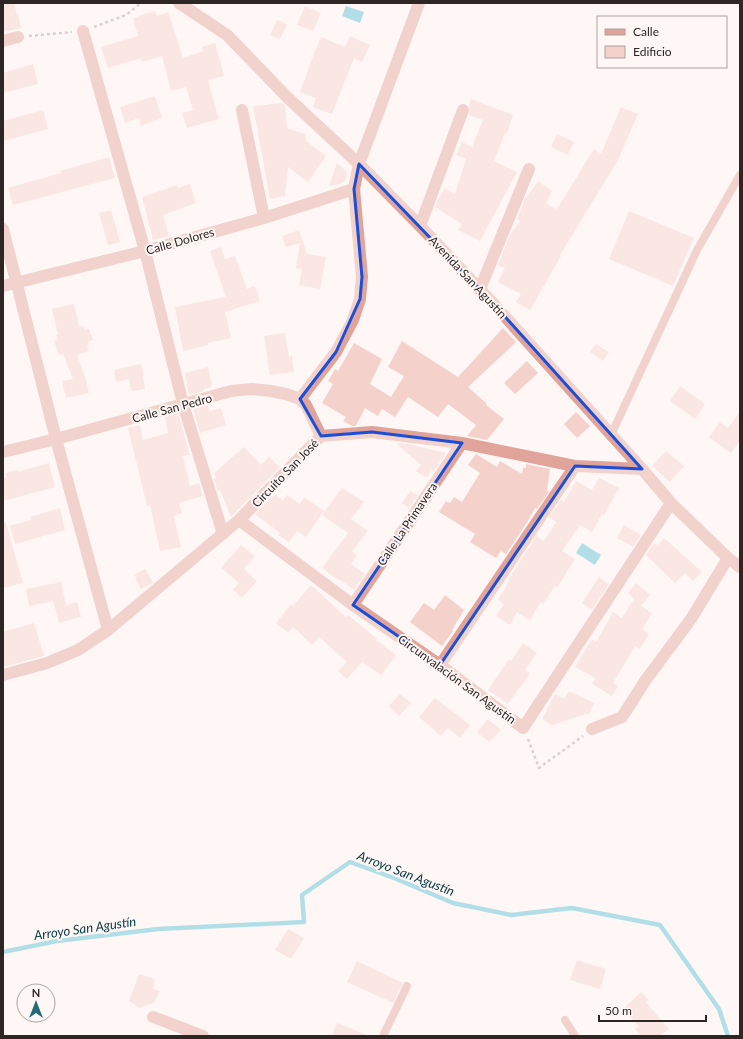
<svg xmlns="http://www.w3.org/2000/svg" width="743" height="1039" viewBox="0 0 743 1039" font-family="Lato,sans-serif">
	<rect width="100%" height="100%" fill="#fff7f5"/>
	<path fill="#54c1d5" d="M 346,6 L 364,12 L 360,23 L 342,16 Z
		M 582,543 L 601,555 L 595,565 L 576,553 Z"/>
	<g fill="none" stroke-linecap="round" stroke-linejoin="round">
		<path stroke="#54c1d5" stroke-width="4.5" d="M 3,952 L 57,941 L 158,929 L 304,922 L 302,895 L 350,862 L 394,878 L 453,903 L 511,915 L 572,908 L 660,925 L 719,1009 L 728,1036"/>
	</g>
	<path fill="#f4d1ca" d="M 3,3 L 14,3 L 17,15 L 18,14 L 21,28 L 3,32 Z
		M 305,6 L 321,13 L 313,31 L 297,25 Z
		M 155,11 L 157,16 L 168,12 L 183,58 L 203,51 L 202,47 L 215,43 L 224,76 L 208,80 L 219,119 L 187,128 L 182,113 L 193,110 L 186,87 L 171,91 L 162,56 L 142,62 L 141,58 L 108,68 L 101,47 L 138,36 L 133,18 Z
		M 277,20 L 287,24 L 280,39 L 270,35 Z
		M 350,36 L 370,45 L 362,62 L 354,58 L 332,114 L 313,107 L 316,98 L 300,92 L 313,56 L 321,37 L 345,47 Z
		M 33,64 L 38,84 L 3,93 L 3,73 Z
		M 155,96 L 162,118 L 141,126 L 139,118 L 125,123 L 120,107 Z
		M 471,99 L 513,115 L 507,133 L 505,133 L 494,161 L 517,172 L 480,241 L 458,230 L 462,224 L 435,207 L 437,201 L 445,188 L 455,194 L 466,159 L 456,155 L 462,142 L 472,147 L 483,120 L 469,115 L 470,109 L 469,105 Z
		M 283,103 L 285,105 L 287,128 L 305,134 L 306,141 L 326,156 L 308,182 L 288,167 L 285,196 L 270,199 L 253,106 Z
		M 621,107 L 638,114 L 618,160 L 560,255 L 561,256 L 530,310 L 516,302 L 521,294 L 498,282 L 505,268 L 498,265 L 510,235 L 520,221 L 517,219 L 526,196 L 527,197 L 538,181 L 552,191 L 546,204 L 557,209 L 594,149 L 601,154 Z
		M 43,110 L 48,129 L 3,141 L 3,121 Z
		M 557,134 L 574,142 L 568,155 L 551,147 Z
		M 109,157 L 115,178 L 13,205 L 8,188 L 61,173 L 60,171 Z
		M 337,163 L 345,170 L 347,174 L 346,180 L 340,184 L 329,186 Z
		M 190,184 L 196,203 L 163,215 L 169,236 L 153,240 L 142,197 L 177,185 L 178,188 Z
		M 111,210 L 120,242 L 108,245 L 99,213 Z
		M 629,211 L 694,238 L 673,286 L 609,259 Z
		M 299,230 L 307,254 L 326,257 L 320,289 L 299,285 L 302,269 L 296,268 L 300,243 L 286,247 L 282,236 Z
		M 221,247 L 225,259 L 235,256 L 247,289 L 255,286 L 260,301 L 225,312 L 231,338 L 208,343 L 208,345 L 183,351 L 175,307 L 226,297 L 210,251 Z
		M 74,304 L 79,327 L 83,326 L 85,330 L 89,329 L 93,340 L 88,342 L 89,345 L 87,345 L 89,351 L 77,355 L 86,380 L 89,393 L 66,398 L 62,381 L 73,379 L 63,354 L 59,355 L 54,341 L 57,340 L 56,335 L 58,335 L 52,309 Z
		M 503,328 L 516,342 L 468,387 L 487,404 L 486,405 L 504,419 L 487,440 L 467,436 L 476,425 L 448,404 L 438,417 L 408,397 L 395,417 L 382,409 L 378,416 L 365,408 L 356,426 L 352,426 L 343,421 L 346,417 L 322,403 L 333,384 L 328,381 L 335,369 L 338,371 L 354,343 L 382,359 L 370,384 L 391,397 L 404,376 L 388,367 L 402,341 L 458,377 Z
		M 285,333 L 289,357 L 292,356 L 294,372 L 270,375 L 264,336 Z
		M 596,344 L 609,352 L 603,361 L 590,352 Z
		M 527,361 L 538,373 L 515,394 L 504,383 Z
		M 141,364 L 144,376 L 143,376 L 145,389 L 131,391 L 129,379 L 116,382 L 114,370 Z
		M 208,367 L 212,387 L 203,389 L 204,391 L 189,395 L 185,373 Z
		M 680,386 L 705,404 L 695,419 L 670,401 Z
		M 208,405 L 209,411 L 221,408 L 226,425 L 200,433 L 193,409 Z
		M 576,412 L 590,426 L 577,438 L 564,424 Z
		M 740,412 L 740,441 L 731,453 L 709,437 L 720,422 L 728,428 Z
		M 178,413 L 190,455 L 183,456 L 190,486 L 199,483 L 203,496 L 179,503 L 182,513 L 174,516 L 181,547 L 160,551 L 150,505 L 147,506 L 128,428 L 140,425 L 143,440 L 168,433 L 165,417 Z
		M 396,443 L 408,444 L 446,453 L 434,471 L 432,470 L 427,478 L 416,471 L 421,465 Z
		M 244,447 L 261,465 L 269,457 L 280,467 L 231,517 L 220,490 L 218,492 L 214,479 L 216,478 L 214,473 Z
		M 666,451 L 684,466 L 670,482 L 652,466 Z
		M 476,454 L 497,467 L 500,461 L 522,474 L 523,468 L 526,468 L 526,464 L 550,469 L 547,491 L 549,492 L 537,509 L 535,508 L 526,524 L 506,554 L 501,551 L 496,558 L 470,542 L 475,534 L 439,512 L 446,501 L 450,503 L 454,497 L 462,502 L 480,473 L 468,465 Z
		M 49,463 L 55,487 L 3,501 L 3,478 L 6,477 L 5,473 L 17,470 L 18,472 Z
		M 599,478 L 619,488 L 604,515 L 602,514 L 592,532 L 580,525 L 562,551 L 575,559 L 557,588 L 555,586 L 543,604 L 541,602 L 530,620 L 517,612 L 510,625 L 496,616 L 504,604 L 498,600 L 509,581 L 508,580 L 536,536 L 544,541 L 556,522 L 549,517 L 561,500 L 564,502 L 576,481 L 592,490 Z
		M 342,488 L 364,502 L 351,519 L 368,531 L 352,551 L 357,555 L 351,564 L 365,574 L 354,590 L 339,579 L 338,580 L 322,568 L 348,533 L 322,515 Z
		M 410,491 L 418,495 L 409,508 L 402,503 Z
		M 275,494 L 283,500 L 287,495 L 300,504 L 304,497 L 324,511 L 306,537 L 297,531 L 289,542 L 278,535 L 280,533 L 255,514 Z
		M 60,508 L 65,530 L 15,544 L 10,526 L 31,520 L 30,517 Z
		M 3,523 L 6,523 L 23,583 L 3,588 Z
		M 624,525 L 641,535 L 633,547 L 617,538 Z
		M 664,538 L 702,572 L 693,581 L 685,573 L 675,583 L 646,555 L 654,543 L 658,545 Z
		M 241,545 L 255,556 L 244,569 L 257,581 L 242,598 L 233,590 L 239,583 L 221,568 Z
		M 145,569 L 153,583 L 141,589 L 134,575 Z
		M 599,577 L 609,584 L 592,610 L 582,603 Z
		M 61,582 L 66,605 L 77,602 L 81,617 L 59,623 L 53,601 L 29,606 L 26,589 Z
		M 636,583 L 650,595 L 641,606 L 652,613 L 642,629 L 649,634 L 640,649 L 635,646 L 613,683 L 618,686 L 612,696 L 592,684 L 595,678 L 575,667 L 592,639 L 596,642 L 613,612 L 622,618 L 634,599 L 628,593 Z
		M 311,585 L 346,617 L 348,615 L 377,639 L 376,640 L 396,655 L 381,675 L 362,662 L 347,679 L 338,671 L 347,662 L 319,637 L 312,645 L 293,627 L 288,633 L 276,623 L 291,604 L 293,606 Z
		M 445,595 L 464,610 L 452,630 L 453,631 L 442,646 L 410,622 L 424,603 L 434,610 Z
		M 34,623 L 44,656 L 3,667 L 3,632 Z
		M 523,643 L 537,653 L 525,670 L 530,673 L 520,688 L 519,688 L 508,704 L 488,690 L 509,659 L 511,661 Z
		M 569,691 L 594,703 L 589,714 L 586,714 L 552,725 L 542,719 L 555,694 L 564,699 Z
		M 400,694 L 411,703 L 399,716 L 389,706 Z
		M 435,698 L 470,725 L 460,738 L 448,728 L 441,736 L 419,717 Z
		M 488,719 L 501,730 L 489,742 L 477,732 Z
		M 288,929 L 304,938 L 291,959 L 275,950 Z
		M 577,960 L 606,969 L 600,989 L 570,980 Z
		M 357,961 L 403,983 L 393,1003 L 347,982 Z
		M 139,974 L 155,979 L 153,989 L 160,991 L 154,1003 L 139,1008 L 129,1001 Z
		M 641,992 L 649,1000 L 646,1002 L 669,1029 L 660,1036 L 641,1036 L 635,1029 L 639,1026 L 623,1009 Z
		M 337,1023 L 367,1035 L 367,1036 L 332,1036 Z"/>
	<g fill="none" stroke-linecap="round" stroke-linejoin="round">
		<path stroke="#aba3a1" stroke-width="2.5" stroke-dasharray="3 3" stroke-linecap="butt" d="M 94,27 L 126,15 L 141,3
			M 29,36 L 72,32
			M 528,739 L 539,768 L 583,736"/>
		<path stroke="#e0a49a" stroke-width="8" d="M 611,435 L 697,250 L 740,175
			M 565,1020 L 575,1036
			M 383,1036 L 407,986"/>
		<path stroke="#e0a49a" stroke-width="12" d="M 179,3 L 227,35 L 288,98 L 359,164 L 420,226 L 491,301 L 642,469 L 671,503 L 728,558 L 740,567
			M 83,31 L 145,251 L 183,404 L 223,534
			M 3,41 L 18,37
			M 242,110 L 264,218
			M 420,226 L 463,110
			M 3,229 L 56,439 L 108,630
			M 3,286 L 145,251 L 264,218 L 354,189
			M 480,289 L 529,169
			M 300,399 L 336,352 L 353,320 L 360,299 L 362,277 L 354,189 L 359,164 L 419,3
			M 3,452 L 56,439 L 231,391 L 252,389 L 271,391 L 286,394 L 300,399 L 306,405 L 321,436
			M 239,520 L 353,605 L 440,665 L 523,728 L 671,503
			M 353,605 L 462,443
			M 440,665 L 575,466
			M 3,675 L 47,663 L 78,650 L 108,630 L 239,520 L 321,436 L 372,432 L 462,443 L 575,466 L 642,469
			M 592,729 L 622,717 L 645,681 L 691,619 L 728,558
			M 153,1017 L 203,1036"/>
	</g>
	<path d="M0 0H743V1039H0ZM 359,164 L 491,301 L 642,469 L 575,466 L 440,665 L 353,605 L 462,443 L 372,432 L 321,436 L 300,399 L 336,352 L 360,299 L 362,277 L 354,189 Z" fill="#fff7f5" fill-opacity=".55" fill-rule="evenodd"/>
	<path fill="none" stroke="#1d4ed8" stroke-width="3" stroke-linejoin="round" d="M 359,164 L 491,301 L 642,469 L 575,466 L 440,665 L 353,605 L 462,443 L 372,432 L 321,436 L 300,399 L 336,352 L 360,299 L 362,277 L 354,189 Z"/>
	<g text-anchor="middle" dominant-baseline="central" stroke-width="4" stroke-linejoin="round" paint-order="stroke">
		<g font-size="12" fill="#2d2624" stroke="#fff7f5">
			<text transform="translate(180 241) rotate(-16)">Calle Dolores</text>
			<text transform="translate(468 277) rotate(47)">Avenida San Agustín</text>
			<text transform="translate(172 408) rotate(-15)">Calle San Pedro</text>
			<text transform="translate(285 473) rotate(-46)">Circuito San José</text>
			<text transform="translate(407 524) rotate(-56)">Calle La Primavera</text>
			<text transform="translate(457 679) rotate(36)">Circunvalación San Agustín</text>
		</g>
		<g font-size="13" font-style="italic" fill="#043942" stroke="#fff7f5">
			<text transform="translate(406 873) rotate(21)">Arroyo San Agustín</text>
			<text transform="translate(85 928) rotate(-8)">Arroyo San Agustín</text>
		</g>
	</g>
	<rect width="743" height="1039" fill="none" stroke="#2d2624" stroke-width="8"/>
	<rect x="597" y="16" width="130" height="52" fill="#fff7f5" stroke="#aba3a1"/>
	<rect x="605" y="29" width="20" height="6" fill="#e0a49a" stroke="#aba3a1"/>
	<text x="633" y="36" font-size="12" fill="#2d2624">Calle</text>
	<rect x="605" y="46" width="20" height="12" fill="#f4d1ca" stroke="#aba3a1"/>
	<text x="633" y="56" font-size="12" fill="#2d2624">Edificio</text>
	<g transform="translate(36 1003)"><circle r="19" fill="#fff7f5" stroke="#aba3a1"/>
	<path d="M0-3L7 15L0 10L-7 15Z" fill="#246b78"/>
	<text y="-6" font-size="11" font-weight="bold" text-anchor="middle" fill="#2d2624">N</text>
	</g>
	<path d="M599 1015v6h107v-6" fill="none" stroke="#2d2624" stroke-width="2"/>
	<text x="605" y="1015" font-size="12" fill="#2d2624" stroke="#fff7f5" stroke-width="3" paint-order="stroke">50 m</text>
</svg>
